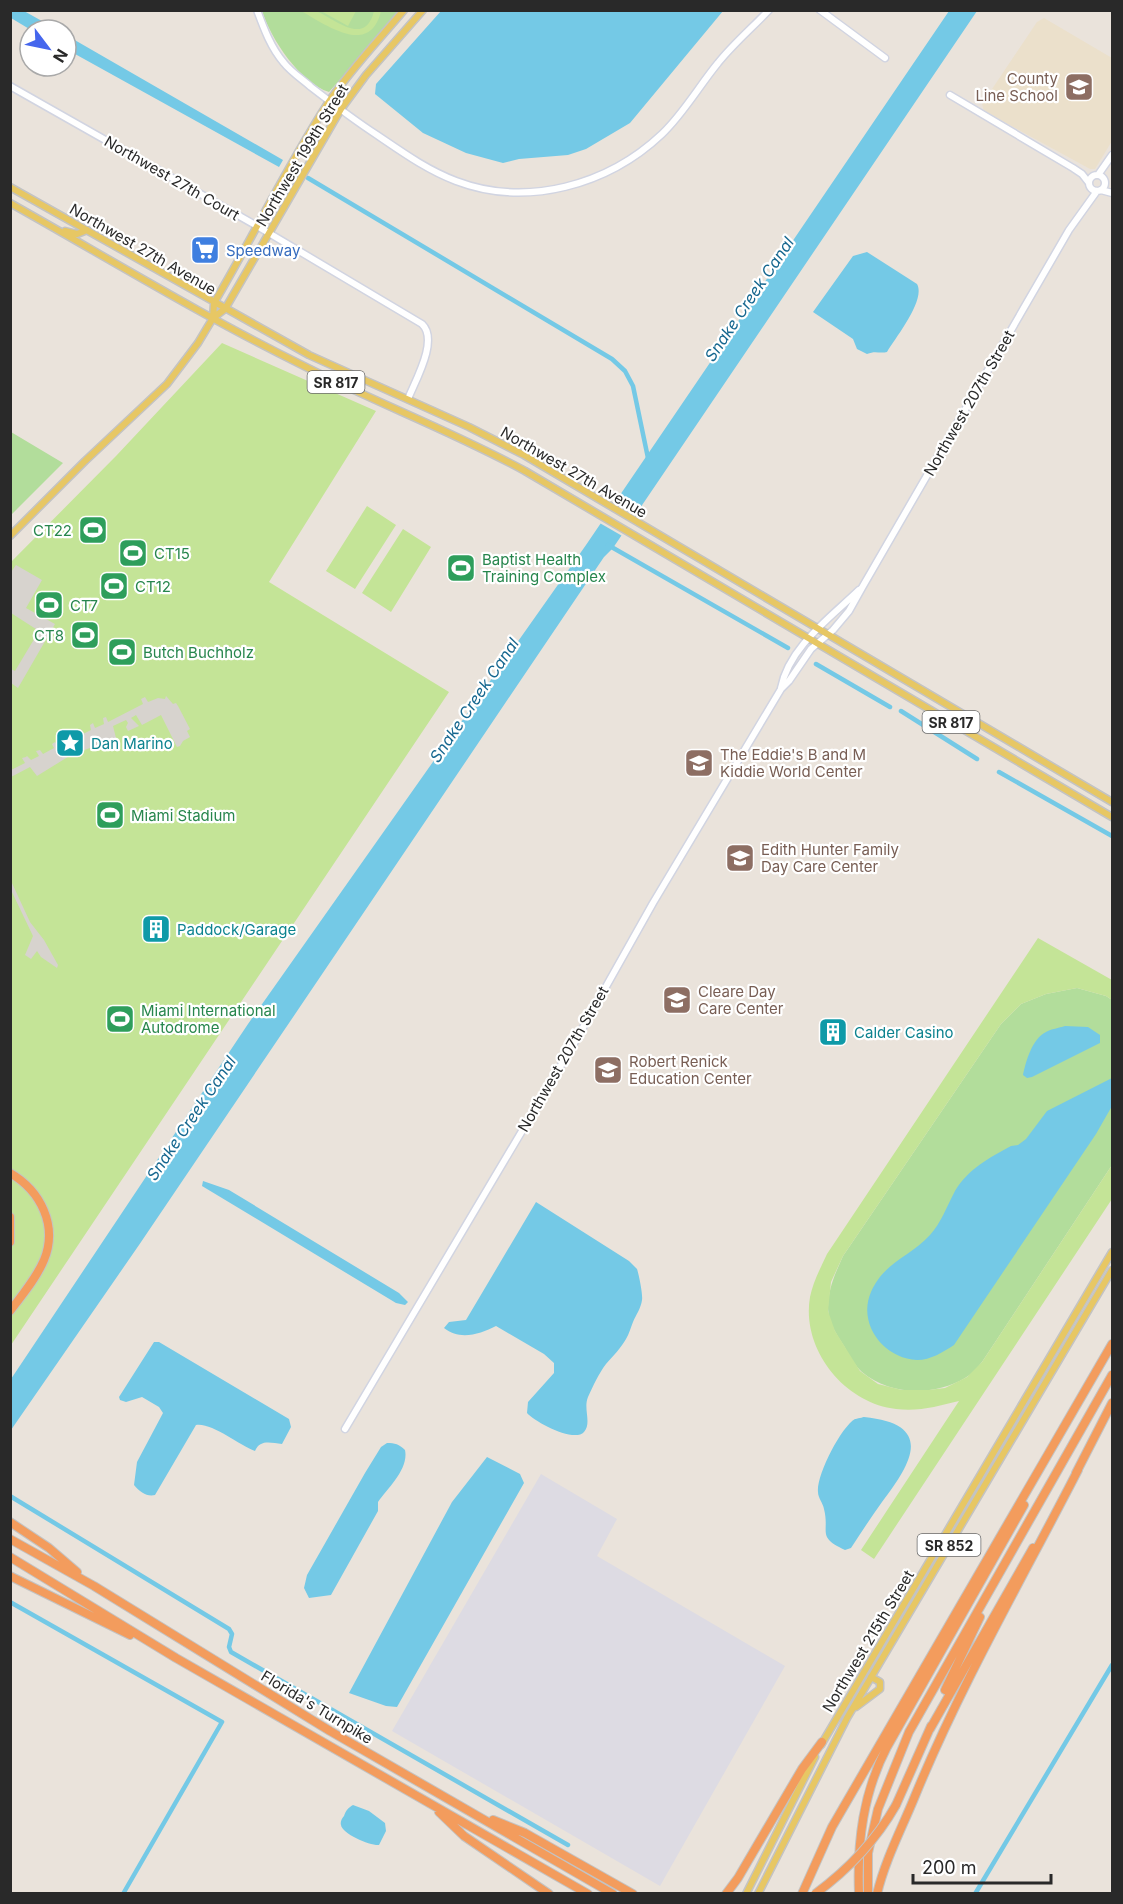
<svg xmlns="http://www.w3.org/2000/svg" width="1123" height="1904" viewBox="0 0 1123 1904" font-family="Inter,sans-serif">
	<rect width="100%" height="100%" fill="#eae3db"/>
	<path fill="#dddbe3" d="M 541,1474 L 617,1519 L 597,1556 L 785,1666 L 660,1886 L 392,1731 Z"/>
	<path fill="#ebe0cb" d="M 1044,18 L 1112,58 L 1112,141 L 1095,169 L 1090,169 L 984,111 L 982,104 L 1037,22 Z"/>
	<path fill="#b2dd9b" d="M 262,11 L 400,11 L 329,92 C 300,83 271,39 262,11 Z
		M 11,432 L 63,463 L 11,515 Z
		M 1077,988 L 1106,996 L 1112,1000 L 1112,1165 L 982,1362 C 977,1368 972,1374 965,1378 C 935,1396 890,1396 862,1372 C 855,1366 849,1355 844,1346 C 837,1335 828,1322 828,1308 C 828,1289 835,1274 843,1256 L 1001,1024 L 1021,1004 L 1046,994 Z"/>
	<path fill="#c4e497" d="M 301,11 C 306,11 311,10 316,11 C 334,18 365,48 374,11 L 381,11 C 370,58 325,24 301,11 Z
		M 321,11 L 356,11 L 348,26 Z
		M 222,343 L 376,411 L 269,582 L 449,692 L 11,1345 L 11,562 L 116,456 Z
		M 367,506 L 396,525 L 355,589 L 326,571 Z
		M 403,529 L 431,547 L 391,612 L 362,593 Z
		M 1038,938 L 1112,980 L 1112,1000 L 1106,996 L 1077,988 L 1046,994 L 1021,1004 L 1001,1024 L 843,1256 L 831,1282 L 828,1311 L 835,1331 L 860,1371 L 878,1384 L 902,1390 L 928,1390 L 945,1388 L 967,1377 L 982,1362 L 1112,1165 L 1112,1199 L 874,1559 L 861,1550 L 959,1401 C 938,1406 919,1412 896,1409 C 844,1403 801,1349 810,1297 C 813,1282 821,1267 827,1254 Z"/>
	<path fill="#d7d3ce" d="M 16,565 L 42,580 L 26,608 L 55,624 L 18,688 L 11,683 L 11,669 L 15,671 L 39,631 L 11,613 L 11,572 Z
		M 166,696 L 173,704 L 176,703 L 178,706 L 190,729 L 187,731 L 190,737 L 183,741 L 180,746 L 177,747 L 161,715 L 142,725 L 136,715 L 131,718 L 139,726 L 128,731 L 126,727 L 128,723 L 126,720 L 113,726 L 116,738 L 114,739 L 71,755 L 37,776 L 30,767 L 11,777 L 11,770 L 25,763 L 22,758 L 26,757 L 27,756 L 31,760 L 39,756 L 36,751 L 40,750 L 43,754 L 54,748 L 52,744 L 55,742 L 58,746 L 60,746 L 58,740 L 61,739 L 64,743 L 63,738 L 69,735 L 73,739 L 71,734 L 74,732 L 76,737 L 79,736 L 77,731 L 81,729 L 83,734 L 91,730 L 90,725 L 93,723 L 95,728 L 104,724 L 103,718 L 106,717 L 108,722 L 143,704 L 141,699 L 145,697 L 148,702 L 158,698 L 165,699 Z
		M 11,881 L 30,922 L 44,940 L 58,965 L 57,968 L 41,957 L 37,951 L 31,959 L 25,955 L 33,936 L 11,890 Z"/>
	<path fill="#74c9e6" d="M 11,10 L 24,11 L 58,30 L 31,30 L 11,18 Z
		M 441,11 L 441,10 L 723,11 L 630,123 L 586,149 L 568,155 L 519,159 L 503,163 L 466,153 L 423,133 L 375,94 L 376,84 Z
		M 949,11 L 977,11 L 613,548 L 604,557 L 139,1245 L 11,1430 L 11,1379 L 248,1024 L 586,545 Z
		M 66,35 L 283,160 L 279,167 L 66,49 Z
		M 867,252 L 917,284 C 926,300 896,337 887,352 C 879,354 876,350 867,354 L 857,349 L 853,339 L 813,312 L 853,256 Z
		M 1065,1026 L 1088,1027 L 1100,1035 L 1100,1043 L 1032,1077 L 1027,1078 L 1023,1075 C 1026,1061 1032,1039 1046,1032 C 1051,1029 1059,1028 1065,1026 Z
		M 1112,1078 L 1112,1106 L 1096,1134 L 954,1345 C 943,1352 931,1360 917,1360 C 884,1359 857,1324 871,1292 C 884,1262 910,1257 930,1235 C 941,1223 947,1206 955,1191 C 968,1169 989,1158 1011,1146 L 1018,1145 L 1026,1139 L 1047,1111 Z
		M 203,1181 L 229,1190 L 399,1293 L 408,1302 L 405,1305 L 396,1303 L 202,1186 Z
		M 536,1202 L 629,1261 L 637,1269 C 639,1275 643,1295 642,1300 C 641,1308 636,1315 633,1322 C 631,1327 629,1334 626,1339 C 621,1348 613,1356 606,1364 C 599,1373 593,1386 588,1397 C 583,1409 592,1423 584,1432 C 574,1443 535,1422 527,1413 L 528,1402 L 554,1373 L 554,1363 L 544,1354 L 496,1326 C 480,1334 460,1341 444,1328 L 449,1322 L 466,1320 Z
		M 154,1342 L 159,1342 L 289,1419 L 291,1427 L 282,1444 C 271,1443 260,1439 255,1451 C 239,1445 211,1422 196,1425 L 155,1495 C 147,1497 140,1492 134,1485 L 137,1462 L 163,1413 L 159,1407 L 142,1397 L 126,1402 L 120,1400 L 119,1397 Z
		M 864,1417 C 935,1424 912,1463 882,1502 C 871,1517 861,1533 851,1548 L 845,1550 C 816,1537 830,1532 824,1509 C 823,1503 818,1498 818,1492 C 816,1476 841,1427 855,1419 C 856,1419 864,1417 864,1417 Z
		M 387,1443 C 395,1443 399,1444 405,1450 C 409,1469 388,1488 378,1502 L 378,1511 L 331,1595 L 309,1598 L 304,1588 L 307,1575 L 365,1473 L 381,1447 Z
		M 487,1457 L 520,1474 L 524,1483 L 397,1707 L 386,1706 L 349,1693 L 452,1502 Z
		M 353,1805 L 369,1811 L 385,1823 L 386,1831 L 379,1845 C 371,1846 342,1834 341,1825 C 340,1822 342,1818 344,1816 C 346,1810 348,1808 353,1805 Z"/>
	<path fill="#eae3db" d="M 612,501 L 638,516 L 624,537 L 598,522 Z"/>
	<g fill="none" stroke-linecap="round" stroke-linejoin="round">
		<path stroke="#74c9e6" stroke-width="4.5" d="M 308,178 L 612,359 L 625,371 L 633,386 L 648,458
			M 608,545 L 788,648
			M 816,664 L 890,707
			M 901,711 L 977,759
			M 999,772 L 1112,836
			M 10,1496 L 229,1629 L 232,1634 L 229,1647 L 231,1652 L 568,1845
			M 10,1602 L 222,1722 L 123,1894
			M 975,1894 L 1112,1665"/>
		<g stroke="#d1d4e1" stroke-width="9">
			<path id="secondary" d="M 257,10 C 264,29 271,48 284,63 C 291,72 302,79 311,87 C 333,104 354,120 377,135 C 402,152 427,170 456,181 C 527,208 608,185 662,134 C 684,113 699,86 718,63 C 733,44 752,28 769,10
				M 820,10 L 885,58
				M 10,86 L 257,226 L 422,324 C 439,340 415,381 408,399
				M 950,95 L 1073,168 L 1082,174 L 1089,183
				M1089 183a8 8 0 1 1 16 0a8 8 0 1 1-16 0Z
				M 1098,175 L 1112,155
				M 1101,190 L 1112,193
				M 781,688 C 789,647 830,618 859,590
				M 345,1429 L 576,1040 L 653,903 L 781,689 L 789,681 L 811,649 L 833,630 L 849,611 L 863,586 L 1069,230 L 1097,191"/>
		</g>
		<g stroke="#c3c3c3" stroke-width="9">
			<path id="primary" d="M 10,187 L 309,355 L 469,427 L 524,455 L 1112,802
				M 10,203 C 106,257 201,315 300,364 C 374,402 452,431 525,471 L 1112,817
				M 65,231 L 77,234 L 87,230
				M 213,318 L 214,303 C 253,237 286,168 328,103 C 350,70 378,41 404,10
				M 10,536 L 85,461 L 167,384 L 198,343 L 213,318 L 225,309 L 341,109 L 366,75 L 423,10
				M 856,1707 L 880,1689 L 880,1682 L 871,1677
				M 821,1745 L 1112,1252
				M 746,1894 L 815,1757
				M 758,1894 L 847,1718 L 1112,1270"/>
		</g>
		<g stroke="#c3c3c3" stroke-width="10">
			<path id="highway" d="M 10,1173 C 41,1191 58,1226 44,1260 C 36,1279 22,1295 10,1311
				M 10,1217 L 10,1242
				M 1076,1473 L 1112,1403
				M 10,1522 L 49,1548 L 77,1572
				M 10,1539 L 94,1586 L 330,1731 L 613,1894
				M 10,1557 L 176,1658 L 588,1894
				M 10,1576 L 130,1635
				M 945,1690 L 980,1617
				M 930,1729 L 1033,1548
				M 896,1805 L 931,1726
				M 439,1812 L 464,1836 L 549,1894
				M 493,1820 L 525,1833 L 633,1894
				M 726,1894 L 738,1878 L 802,1769 L 822,1742
				M 802,1894 L 832,1827 L 1112,1344
				M 859,1894 C 857,1842 863,1793 887,1747 L 1024,1505
				M 868,1894 L 868,1853 L 878,1809 L 909,1732 L 1112,1375
				M 877,1894 C 885,1860 902,1828 915,1796 C 961,1684 1022,1579 1078,1470"/>
		</g>
		<use href="#secondary" stroke="#fff" stroke-width="6"/>
		<use href="#primary" stroke="#e7c764" stroke-width="6"/>
		<use href="#highway" stroke="#f39c5d" stroke-width="8"/>
		<g stroke="#c3c3c3" stroke-width="10" stroke-linecap="butt">
			<path id="highway-bridge" d="M 815,1894 C 849,1869 875,1842 896,1805"/>
		</g>
		<use href="#highway-bridge" stroke="#f39c5d" stroke-width="8"/>
	</g>
	<defs>
		<g id="school-square" transform="scale(1.5)"><rect x="-9" y="-9" width="18" height="18" rx="4" fill="#8d6e63" stroke="#fff"/><path d="M0-5L7-2L0 1L-7-2ZM-4 1L0 2.5L4 1V4Q0 6-4 4Z" fill="#fff"/></g>
		<g id="supermarket-square" transform="scale(1.5)"><rect x="-9" y="-9" width="18" height="18" rx="4" fill="#3f7fe0" stroke="#fff"/><path d="M-6-5.5h2.5l.6 2H6L4.5 2H-2.5L-4.4-4H-6ZM-1.5 3.2a1.3 1.3 0 1 0 .1 0ZM3 3.2a1.3 1.3 0 1 0 .1 0Z" fill="#fff"/></g>
		<g id="stadium-square" transform="scale(1.5)"><rect x="-9" y="-9" width="18" height="18" rx="4" fill="#2e9e5b" stroke="#fff"/><path d="M0-5a6.5 5 0 1 0 0 10a6.5 5 0 1 0 0-10ZM-3.5-1.8h7v3.6h-7Z" fill="#fff"/></g>
		<g id="sight-square" transform="scale(1.5)"><rect x="-9" y="-9" width="18" height="18" rx="4" fill="#0f9aa8" stroke="#fff"/><path d="M0-6L1.8-2.2L6-1.7L2.9 1.2L3.7 5.4L0 3.3L-3.7 5.4L-2.9 1.2L-6-1.7L-1.8-2.2Z" fill="#fff"/></g>
		<g id="building-square" transform="scale(1.5)"><rect x="-9" y="-9" width="18" height="18" rx="4" fill="#0f9aa8" stroke="#fff"/><path d="M-4-6H4V6H1V3H-1V6H-4ZM-2.5-4.3h1.7v1.8h-1.7ZM.8-4.3h1.7v1.8H.8ZM-2.5-1h1.7V.8h-1.7ZM.8-1h1.7V.8H.8Z" fill="#fff"/></g>
	</defs>
	<g fill-rule="evenodd">
		<use href="#school-square" x="1079" y="87"/>
		<use href="#supermarket-square" x="205" y="250"/>
		<use href="#stadium-square" x="93" y="530"/>
		<use href="#stadium-square" x="133" y="553"/>
		<use href="#stadium-square" x="461" y="568"/>
		<use href="#stadium-square" x="114" y="586"/>
		<use href="#stadium-square" x="49" y="605"/>
		<use href="#stadium-square" x="85" y="635"/>
		<use href="#stadium-square" x="122" y="652"/>
		<use href="#sight-square" x="70" y="743"/>
		<use href="#school-square" x="699" y="763"/>
		<use href="#stadium-square" x="110" y="815"/>
		<use href="#school-square" x="740" y="858"/>
		<use href="#building-square" x="156" y="929"/>
		<use href="#school-square" x="677" y="1000"/>
		<use href="#stadium-square" x="120" y="1019"/>
		<use href="#building-square" x="833" y="1032"/>
		<use href="#school-square" x="608" y="1070"/>
	</g>
	<g text-anchor="middle" dominant-baseline="central" stroke-width="4.5" stroke-linejoin="round" paint-order="stroke">
		<g fill="#fff" stroke="#696969" stroke-width="1.5">
			<rect x="307.5" y="371" width="57" height="22" rx="4.5"/>
			<rect x="922.5" y="711" width="57" height="22" rx="4.5"/>
			<rect x="917.5" y="1534" width="63" height="22" rx="4.5"/>
		</g>
		<g font-size="14" font-weight="bold" fill="#292929">
			<text x="336" y="382">SR 817</text>
			<text x="951" y="722">SR 817</text>
			<text x="949" y="1545">SR 852</text>
		</g>
		<g font-size="15" fill="#785e54" stroke="#fff" text-anchor="start">
			<text x="1058" y="78" text-anchor="end">County<tspan x="1058" dy="17">Line School</tspan></text>
			<text x="720" y="754">The Eddie's B and M<tspan x="720" dy="17">Kiddie World Center</tspan></text>
			<text x="761" y="849">Edith Hunter Family<tspan x="761" dy="17">Day Care Center</tspan></text>
			<text x="698" y="991">Cleare Day<tspan x="698" dy="17">Care Center</tspan></text>
			<text x="629" y="1061">Robert Renick<tspan x="629" dy="17">Education Center</tspan></text>
		</g>
		<g font-size="15" fill="#292929" stroke="#fff">
			<text transform="translate(302 155) rotate(-59)">Northwest 199th Street</text>
			<text transform="translate(172 178) rotate(30)">Northwest 27th Court</text>
			<text transform="translate(143 249) rotate(30)">Northwest 27th Avenue</text>
			<text transform="translate(969 403) rotate(-60)">Northwest 207th Street</text>
			<text transform="translate(574 472) rotate(30)">Northwest 27th Avenue</text>
			<text transform="translate(563 1059) rotate(-60)">Northwest 207th Street</text>
			<text transform="translate(868 1641) rotate(-59)">Northwest 215th Street</text>
			<text transform="translate(317 1707) rotate(31)">Florida's Turnpike</text>
		</g>
		<g font-size="15" fill="#366cbe" stroke="#fff" text-anchor="start">
			<text x="226" y="250">Speedway</text>
		</g>
		<g font-size="15" fill="#27864d" stroke="#fff" text-anchor="start">
			<text x="72" y="530" text-anchor="end">CT22</text>
			<text x="154" y="553">CT15</text>
			<text x="482" y="559">Baptist Health<tspan x="482" dy="17">Training Complex</tspan></text>
			<text x="135" y="586">CT12</text>
			<text x="70" y="605">CT7</text>
			<text x="64" y="635" text-anchor="end">CT8</text>
			<text x="143" y="652">Butch Buchholz</text>
			<text x="131" y="815">Miami Stadium</text>
			<text x="141" y="1010">Miami International<tspan x="141" dy="17">Autodrome</tspan></text>
		</g>
		<g font-size="15" fill="#0d838f" stroke="#fff" text-anchor="start">
			<text x="91" y="743">Dan Marino</text>
			<text x="177" y="929">Paddock/Garage</text>
			<text x="854" y="1032">Calder Casino</text>
		</g>
		<g font-size="16" font-style="italic" fill="#16678f" stroke="#fff">
			<text transform="translate(749 299) rotate(-56)">Snake Creek Canal</text>
			<text transform="translate(474 700) rotate(-56)">Snake Creek Canal</text>
			<text transform="translate(191 1118) rotate(-56)">Snake Creek Canal</text>
		</g>
	</g>
	<rect width="1123" height="1904" fill="none" stroke="#292929" stroke-width="24"/>
	<g transform="translate(48 48) rotate(122)"><circle r="28" fill="#ffffff" stroke="#a9a9a9" stroke-width="1.5"/>
	<path d="M0-4.5L10 22L0 15L-10 22Z" fill="#4566ed"/>
	<text y="-9" font-size="16" font-weight="bold" text-anchor="middle" fill="#292929">N</text>
	</g>
	<path d="M913 1874v9h138v-9" fill="none" stroke="#292929" stroke-width="3"/>
	<text x="922" y="1874" font-size="18" fill="#292929" stroke="#ffffff" stroke-width="4.5" paint-order="stroke">200 m</text>
</svg>
